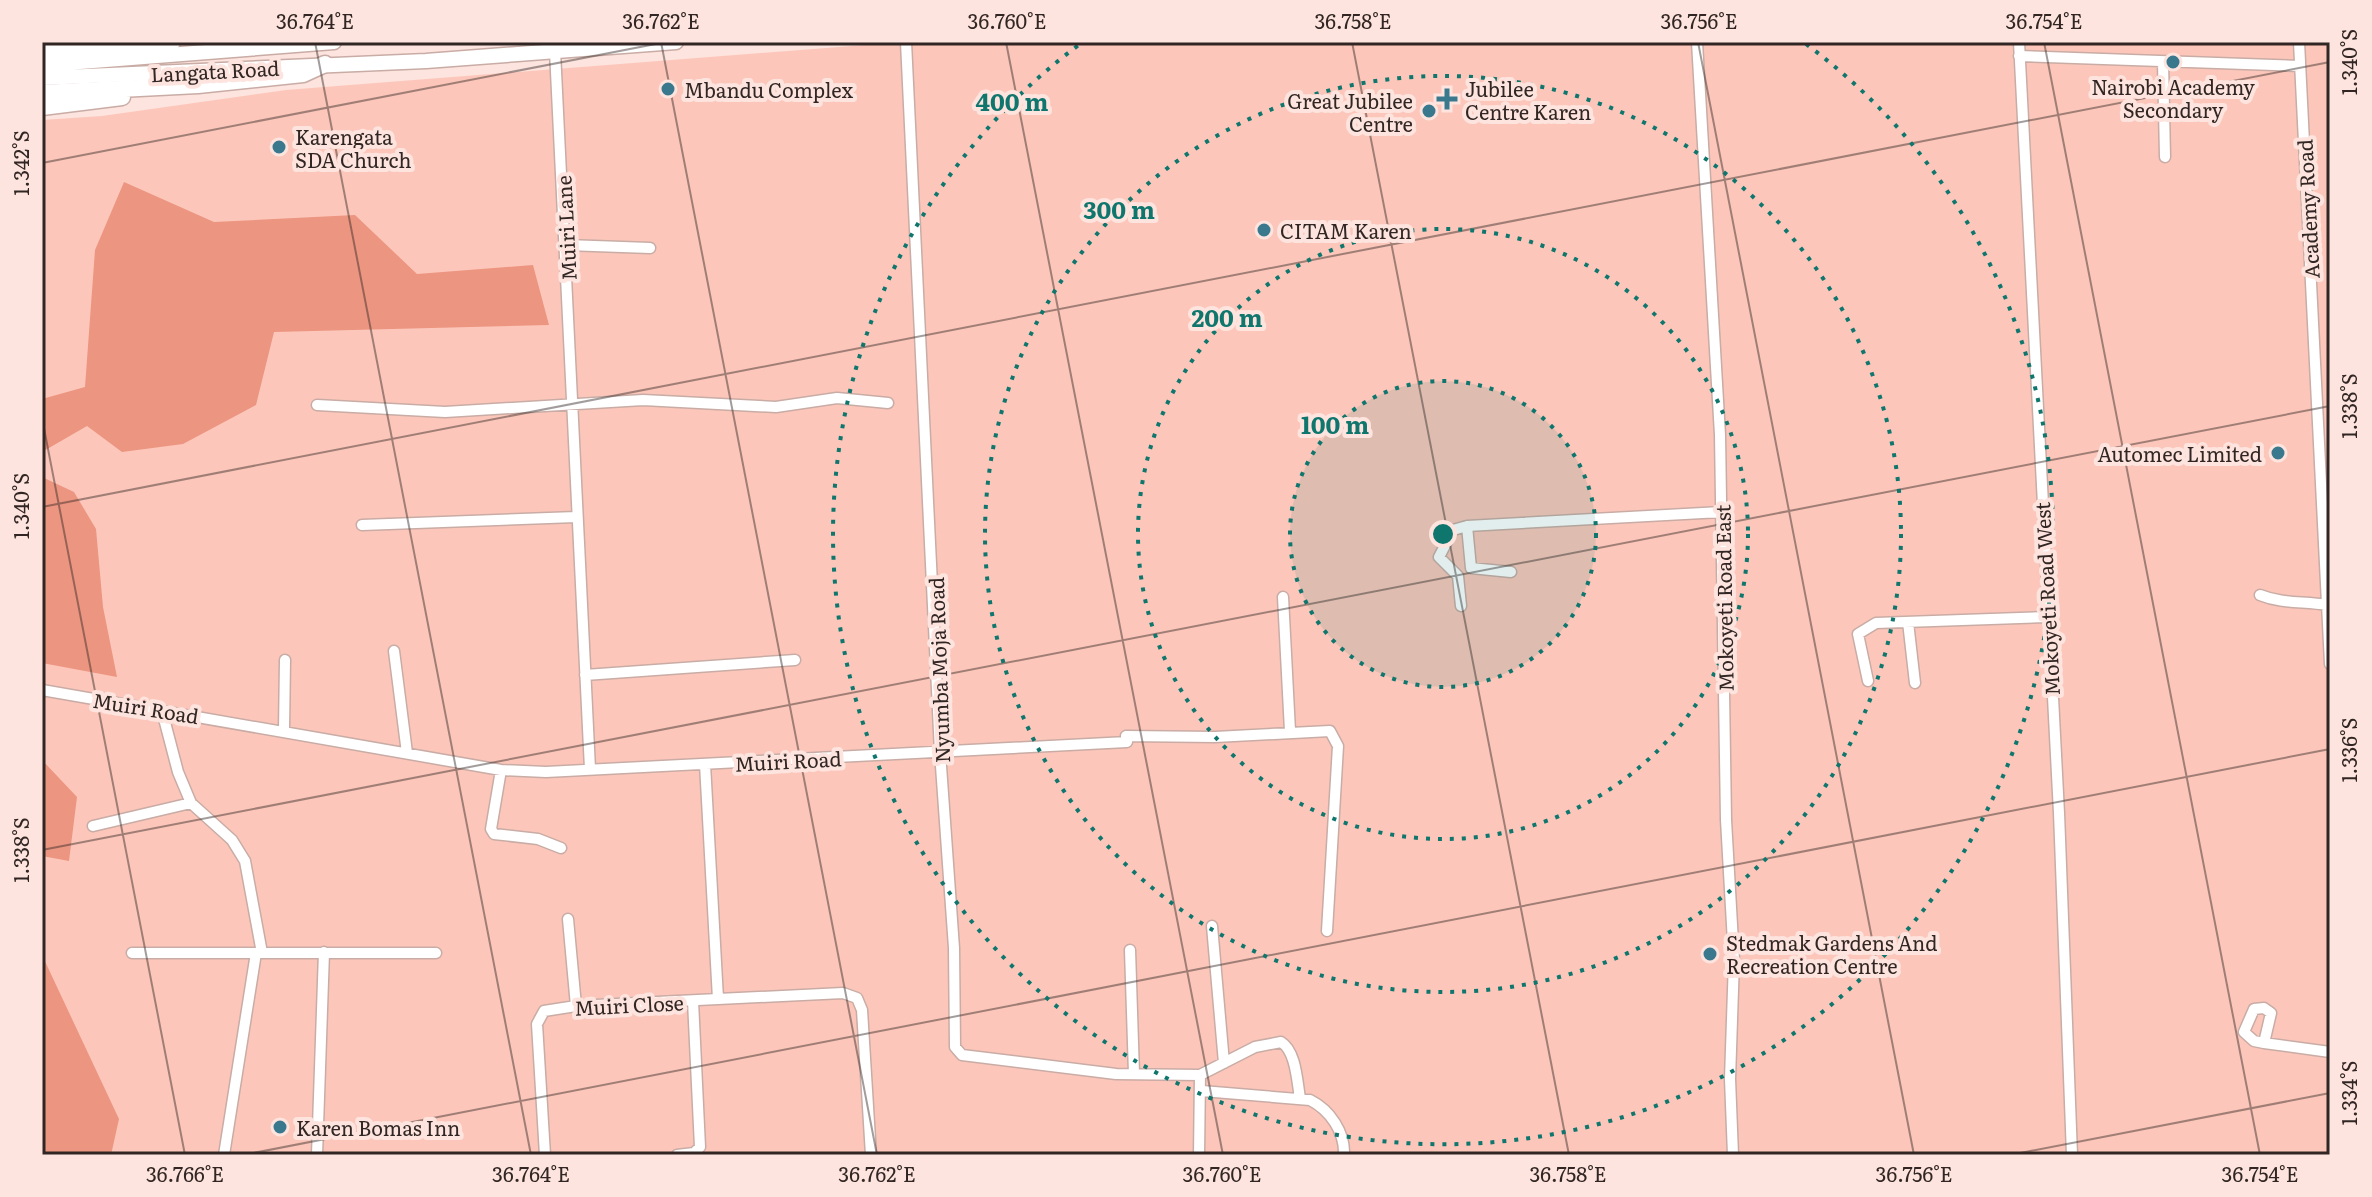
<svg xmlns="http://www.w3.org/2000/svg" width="2372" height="1197" viewBox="0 0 2372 1197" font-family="Literata,serif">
	<rect width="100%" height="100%" fill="#fde4de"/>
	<path fill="#fcc7ba" d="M 903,42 L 2330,42 L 2330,1155 L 42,1155 L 42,120 L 102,116 L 286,90 Z"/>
	<path fill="#ec9580" d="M 124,182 L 214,222 L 355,215 L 417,274 L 533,265 L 549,325 L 274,332 L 256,405 L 183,444 L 122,452 L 87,426 L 42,452 L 42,399 L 85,387 L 95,250 Z
		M 42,477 L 74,492 L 96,529 L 103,607 L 117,677 L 42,663 Z
		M 42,760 L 77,797 L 69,861 L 42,856 Z
		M 42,955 L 119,1119 L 111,1155 L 42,1155 Z"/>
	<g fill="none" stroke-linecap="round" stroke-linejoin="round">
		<g stroke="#c9aca5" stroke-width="13">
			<path id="street" d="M 906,42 L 940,752 L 954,948 L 955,1047 L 962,1055 L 1116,1074 L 1200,1075 L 1255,1047 L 1281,1042 C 1296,1051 1297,1081 1300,1098
				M 1697,42 L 1720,435 L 1726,820 L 1734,960 L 1730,1079 L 1733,1155
				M 2019,42 L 2059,813 L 2072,1155
				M 2299,42 L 2330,664
				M 555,51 L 590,769
				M 2019,56 L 2300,66
				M 2163,62 L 2165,157
				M 566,245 L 650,248
				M 317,405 L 445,412 L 643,400 L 776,407 L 837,398 L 888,403
				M 362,525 L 576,517
				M 1467,526 L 1471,568 L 1511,572
				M 2260,595 C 2282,604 2304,601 2327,605
				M 1283,597 L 1290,731
				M 1461,606 L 1458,576 L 1439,557 L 1453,530 L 1467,526 L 1721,512
				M 1908,622 L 1915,683
				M 394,651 L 407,753
				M 585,675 L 795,660
				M 1868,681 L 1858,634 L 1876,623 L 2046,617
				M 42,690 L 501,770 L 546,772 L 1127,742 L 1126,736 L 1215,737 L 1330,731 L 1338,746 L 1327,931
				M 162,711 L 178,772 L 191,803 L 232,840 L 245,861 L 262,953
				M 284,730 L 285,660
				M 705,764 L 718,999 L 843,993 L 857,998 L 862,1010 L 871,1155
				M 501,770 L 491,829 L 494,834 L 538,839 L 561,848
				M 93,826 L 191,803
				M 568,919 L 576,1006
				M 1212,926 L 1224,1063
				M 1130,950 L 1134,1074
				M 132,953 L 436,953
				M 2264,1043 L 2271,1013 L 2264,1008 L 2254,1009 L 2244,1032 L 2254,1041 L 2264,1043 L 2330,1052
				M 1202,1091 L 1310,1100 C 1330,1110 1345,1132 1344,1155
				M 224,1155 L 256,953
				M 317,1155 L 324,952
				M 545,1155 L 537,1024 L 544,1011 L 576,1006 L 718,999
				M 677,1155 L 694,1153 L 700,1147 L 693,1001
				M 1199,1155 L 1200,1075"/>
		</g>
		<g stroke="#c9aca5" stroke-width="17">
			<path id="secondary" d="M 42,65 L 334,42
				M 42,78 L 426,61 L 676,42"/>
		</g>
		<g stroke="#c9aca5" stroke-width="19">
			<path id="primary" d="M 246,42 L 257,46
				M 42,53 L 172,42
				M 42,93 L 198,85 L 303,74 L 325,64
				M 42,107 L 122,97"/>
		</g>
		<use href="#street" stroke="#fff" stroke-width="10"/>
		<use href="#secondary" stroke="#fff" stroke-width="14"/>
		<use href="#primary" stroke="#fff" stroke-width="16"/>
	</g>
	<path fill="none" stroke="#312623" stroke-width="2" stroke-opacity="0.45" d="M 315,42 L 531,1155M 661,42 L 877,1155M 1006,42 L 1223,1155M 1352,42 L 1569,1155M 1698,42 L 1914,1155M 2044,42 L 2260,1155M 42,163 L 666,42M 42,418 L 185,1155M 42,507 L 2330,62M 42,850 L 2330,406M 243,1155 L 2330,749M 2010,1155 L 2330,1093"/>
	<circle cx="1443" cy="534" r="153" fill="#0f766e" fill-opacity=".12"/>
	<g fill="none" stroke="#0f766e" stroke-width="4" stroke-dasharray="4 8">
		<circle cx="1443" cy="534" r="153"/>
		<circle cx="1443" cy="534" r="305"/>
		<circle cx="1443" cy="534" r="458"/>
		<path d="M1806 44A610 610 0 1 1 1080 44"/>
	</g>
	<g fill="#3a788e" stroke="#fde4de" stroke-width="3">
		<circle cx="2173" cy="62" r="8"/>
		<circle cx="668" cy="89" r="8"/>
		<path d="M1443 87h8v8h8v8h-8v8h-8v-8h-8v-8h8z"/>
		<circle cx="1429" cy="111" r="8"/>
		<circle cx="279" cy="147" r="8"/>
		<circle cx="1264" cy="230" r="8"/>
		<circle cx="2278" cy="453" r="8"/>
		<circle cx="1710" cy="954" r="8"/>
		<circle cx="280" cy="1127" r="8"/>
	</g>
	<g text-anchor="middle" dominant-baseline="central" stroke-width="8" stroke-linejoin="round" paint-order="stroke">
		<g font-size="20" fill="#312623" stroke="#fde4de">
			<text transform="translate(215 70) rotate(-3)">Langata Road</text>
			<text transform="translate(2307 209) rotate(-93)">Academy Road</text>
			<text transform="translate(565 228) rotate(-93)">Muiri Lane</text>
			<text transform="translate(1723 598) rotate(-91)">Mokoyeti Road East</text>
			<text transform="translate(2046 599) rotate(-93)">Mokoyeti Road West</text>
			<text transform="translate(938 670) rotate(-92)">Nyumba Moja Road</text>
			<text transform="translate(146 707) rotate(9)">Muiri Road</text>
			<text transform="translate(788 760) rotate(-3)">Muiri Road</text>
			<text transform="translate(629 1004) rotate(-3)">Muiri Close</text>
		</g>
		<g font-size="20" fill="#312623" stroke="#fde4de" text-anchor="start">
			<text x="2173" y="86" text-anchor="middle">Nairobi Academy<tspan x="2173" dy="23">Secondary</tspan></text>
			<text x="1465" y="88">Jubilee<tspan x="1465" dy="23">Centre Karen</tspan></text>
			<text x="684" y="89">Mbandu Complex</text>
			<text x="1413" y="100" text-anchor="end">Great Jubilee<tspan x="1413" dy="23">Centre</tspan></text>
			<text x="295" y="136">Karengata<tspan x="295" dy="23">SDA Church</tspan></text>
			<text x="1280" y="230">CITAM Karen</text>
			<text x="2262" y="453" text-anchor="end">Automec Limited</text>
			<text x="1726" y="942">Stedmak Gardens And<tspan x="1726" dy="23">Recreation Centre</tspan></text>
			<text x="296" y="1127">Karen Bomas Inn</text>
		</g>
	</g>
	<circle cx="1443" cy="534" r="12" fill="#0f766e" stroke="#fde4de" stroke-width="4"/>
	<g font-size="24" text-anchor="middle" font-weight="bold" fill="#0f766e" stroke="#fde4de" stroke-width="8" stroke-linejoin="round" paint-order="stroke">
		<text x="1012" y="111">400 m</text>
		<text x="1119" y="219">300 m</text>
		<text x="1227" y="327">200 m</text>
		<text x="1335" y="434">100 m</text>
	</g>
	<rect width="2372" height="1197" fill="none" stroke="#fde4de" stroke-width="88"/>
	<rect x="44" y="44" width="2284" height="1109" fill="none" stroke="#312623" stroke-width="3"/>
	<g font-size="20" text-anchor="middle" fill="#312623">
		<text x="315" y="29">36.764°E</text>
		<text x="661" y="29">36.762°E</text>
		<text x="1007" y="29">36.760°E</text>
		<text x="1353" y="29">36.758°E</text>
		<text x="1699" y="29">36.756°E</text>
		<text x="2044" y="29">36.754°E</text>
		<text transform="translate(2350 62) rotate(-90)" y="7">1.340°S</text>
		<text transform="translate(22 163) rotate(-90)" y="7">1.342°S</text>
		<text transform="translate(2350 406) rotate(-90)" y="7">1.338°S</text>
		<text transform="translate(22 506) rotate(-90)" y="7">1.340°S</text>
		<text transform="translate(2350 750) rotate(-90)" y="7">1.336°S</text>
		<text transform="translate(22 850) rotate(-90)" y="7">1.338°S</text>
		<text transform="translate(2350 1093) rotate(-90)" y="7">1.334°S</text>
		<text x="185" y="1182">36.766°E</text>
		<text x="531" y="1182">36.764°E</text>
		<text x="877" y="1182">36.762°E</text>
		<text x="1222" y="1182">36.760°E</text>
		<text x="1568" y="1182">36.758°E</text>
		<text x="1914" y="1182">36.756°E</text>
		<text x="2260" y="1182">36.754°E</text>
	</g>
</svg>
